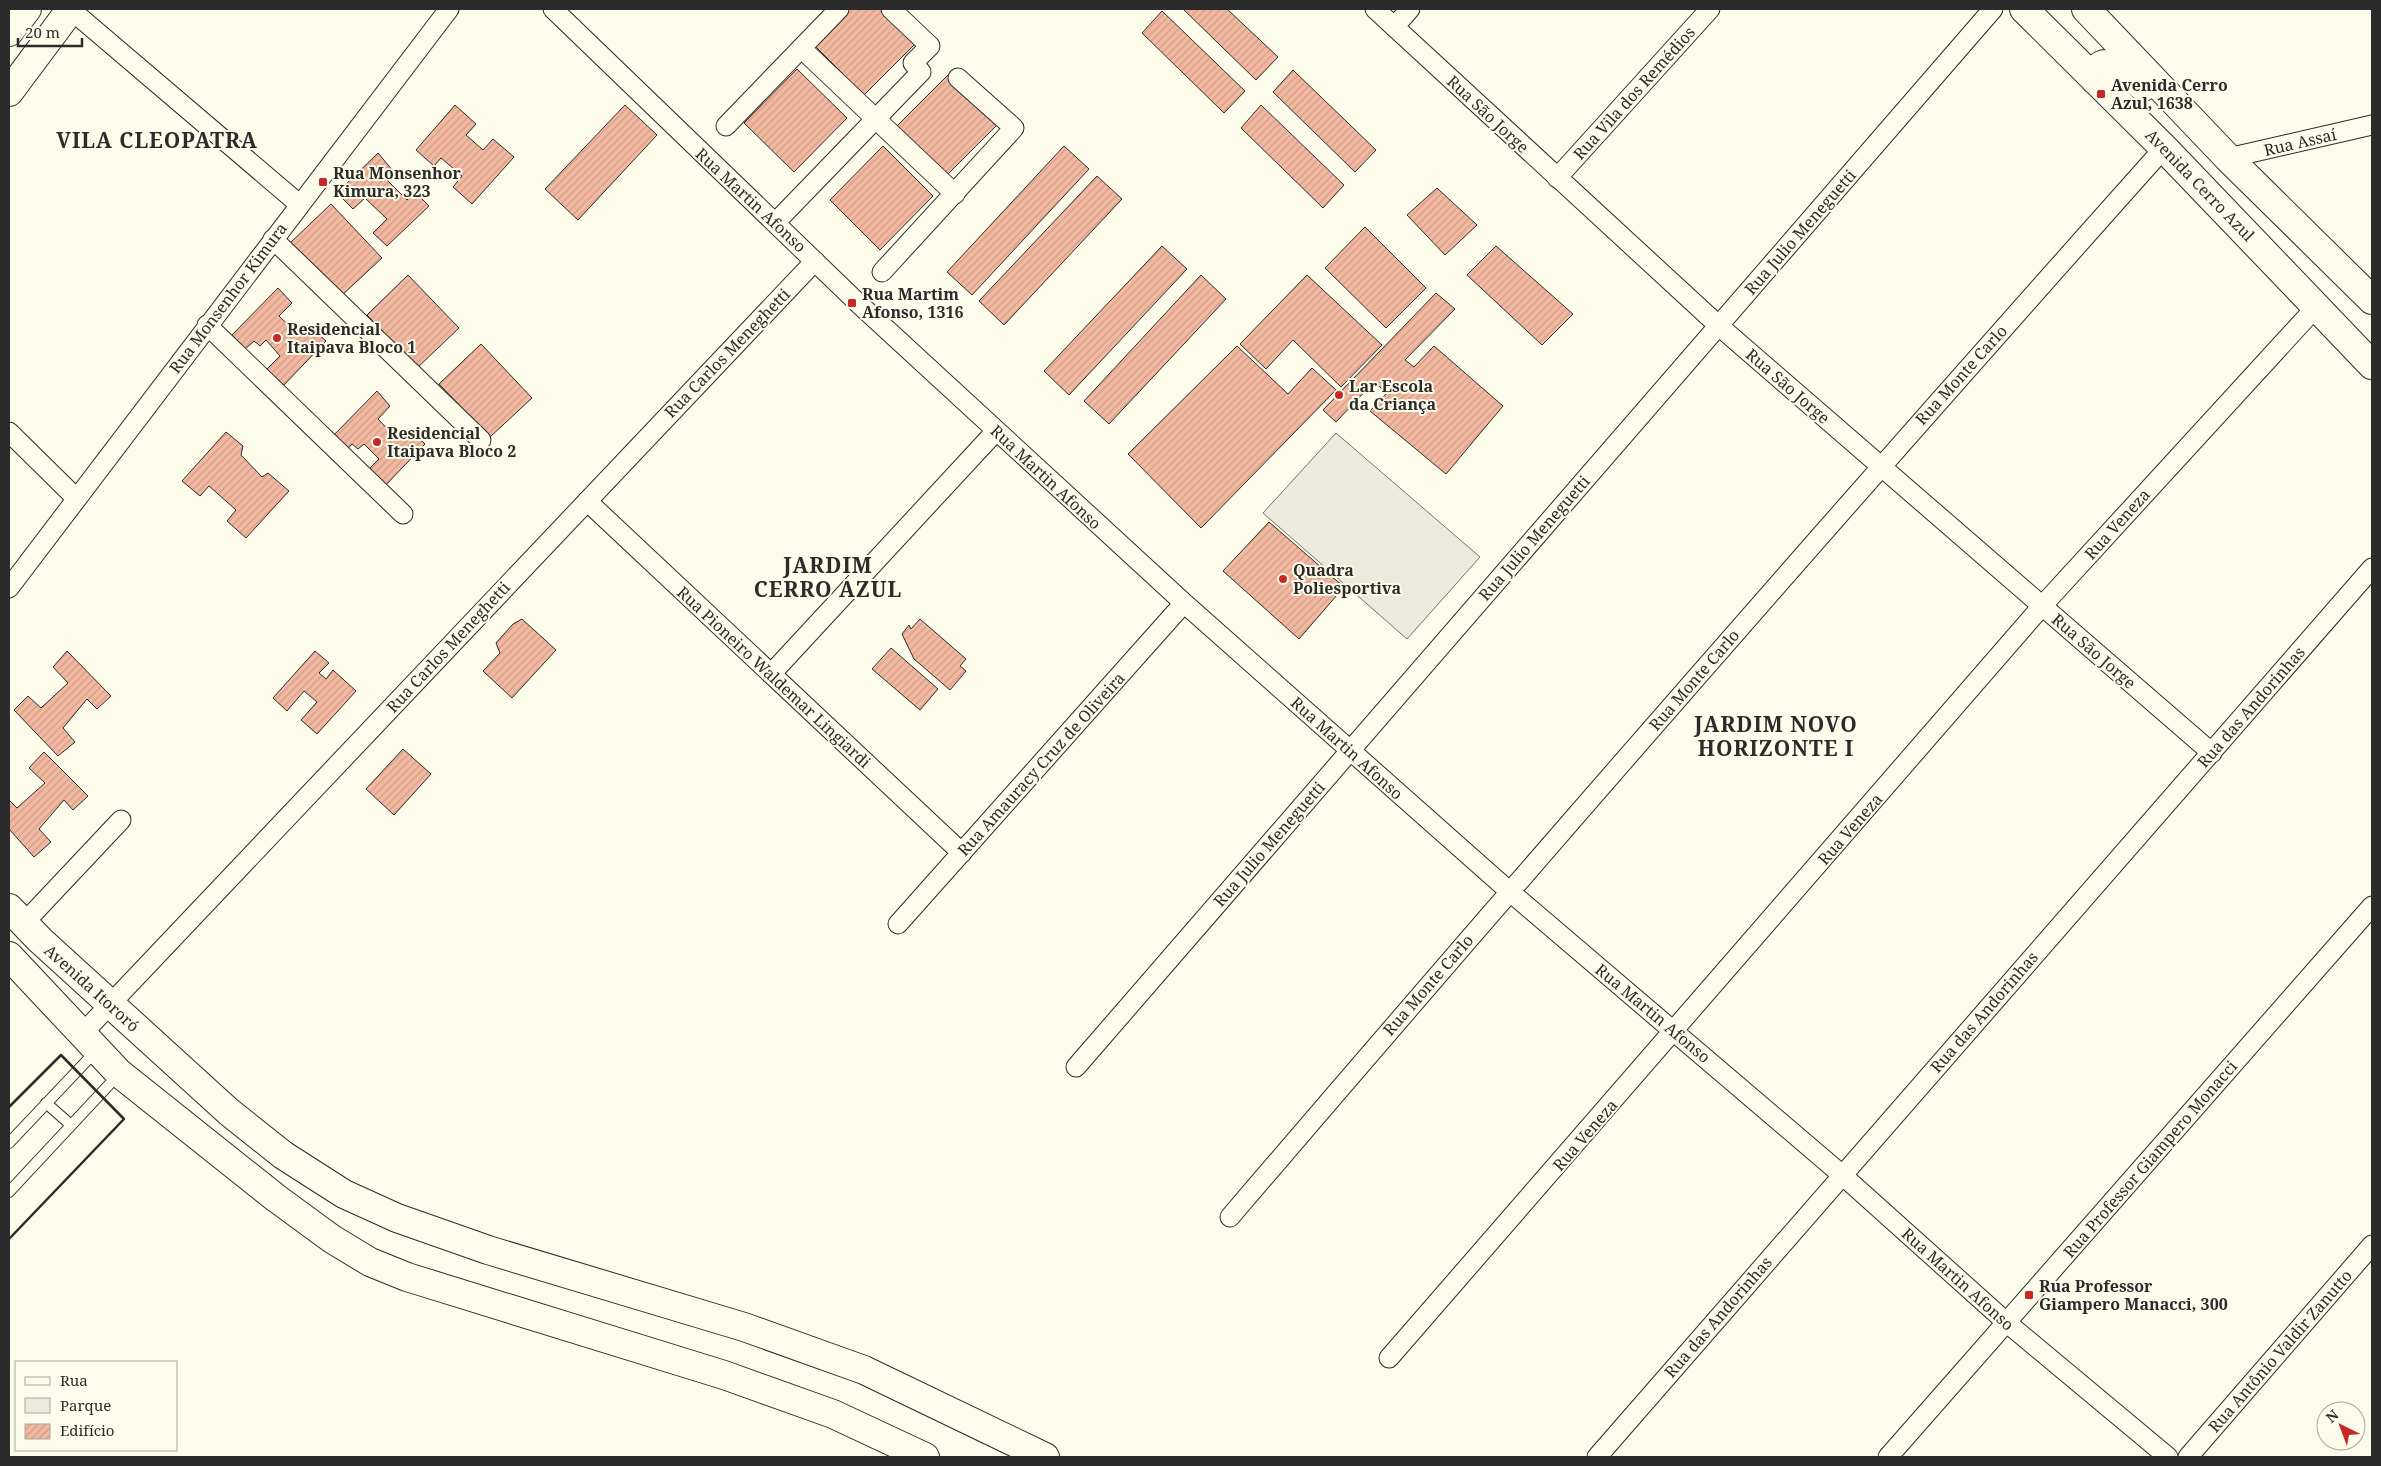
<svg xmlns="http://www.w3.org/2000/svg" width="2381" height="1466" viewBox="0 0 2381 1466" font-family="'Noto Serif',serif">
	<defs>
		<pattern id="building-hatch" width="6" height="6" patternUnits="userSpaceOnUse" patternTransform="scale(1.25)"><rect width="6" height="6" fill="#f2b8a0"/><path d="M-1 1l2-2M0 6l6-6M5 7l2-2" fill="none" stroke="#d09e8a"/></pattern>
	</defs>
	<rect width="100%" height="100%" fill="#fdfbea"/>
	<path fill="#ecebdb" stroke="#74746e" d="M 1336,433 L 1480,557 L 1407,639 L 1263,513 Z"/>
	<path fill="url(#building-hatch)" stroke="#2b2b2b" d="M 850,9 L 885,9 L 918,41 L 864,95 L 814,45 Z
		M 1183,9 L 1227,9 L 1278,57 L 1256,80 Z
		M 1162,11 L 1245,91 L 1224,113 L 1142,33 Z
		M 797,69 L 847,118 L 794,172 L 744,123 Z
		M 1293,70 L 1376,150 L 1355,172 L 1273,92 Z
		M 948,75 L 998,124 L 944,178 L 894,129 Z
		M 455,105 L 476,124 L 466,135 L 483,150 L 493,139 L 514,157 L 472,204 L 453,187 L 462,176 L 441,158 L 434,166 L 416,150 Z
		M 625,105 L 657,135 L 578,220 L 545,189 Z
		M 1261,105 L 1344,185 L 1323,208 L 1241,128 Z
		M 883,146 L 933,196 L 880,250 L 830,200 Z
		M 1064,146 L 1089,169 L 972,295 L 947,272 Z
		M 378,153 L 393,171 L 385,178 L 407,200 L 415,192 L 429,206 L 387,246 L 373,233 L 387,219 L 365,198 L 353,209 L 337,193 Z
		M 1097,176 L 1122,199 L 1004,325 L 979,301 Z
		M 1437,188 L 1477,225 L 1445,255 L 1407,215 Z
		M 331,204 L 382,258 L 340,297 L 289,244 Z
		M 1365,227 L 1426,288 L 1386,328 L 1325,268 Z
		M 1162,246 L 1187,269 L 1069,395 L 1044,371 Z
		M 1496,246 L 1573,314 L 1542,345 L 1467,275 Z
		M 408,275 L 459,328 L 417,368 L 367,315 Z
		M 1201,275 L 1226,299 L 1109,424 L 1084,401 Z
		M 1307,275 L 1382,345 L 1341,387 L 1293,340 L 1266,369 L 1240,344 Z
		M 278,288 L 292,303 L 279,316 L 299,335 L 308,325 L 326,341 L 282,387 L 266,370 L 280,356 L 266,340 L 260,346 L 254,341 L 243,351 L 230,337 Z
		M 1436,293 L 1455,309 L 1405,360 L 1414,367 L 1434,346 L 1503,406 L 1446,474 L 1370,411 L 1387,393 L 1374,382 L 1336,422 L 1323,410 Z
		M 481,344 L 532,398 L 490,437 L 439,384 Z
		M 1237,346 L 1288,394 L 1312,368 L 1336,390 L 1201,528 L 1128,454 Z
		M 377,391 L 390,406 L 378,419 L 397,439 L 409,429 L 425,444 L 381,490 L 365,473 L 379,459 L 364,444 L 358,449 L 352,444 L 344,453 L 329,440 Z
		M 226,432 L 243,446 L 241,455 L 262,477 L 268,473 L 289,491 L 246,538 L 227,521 L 236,510 L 209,486 L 200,496 L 182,481 Z
		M 1269,522 L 1344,587 L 1299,639 L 1223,571 Z
		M 522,619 L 556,650 L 512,698 L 483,671 L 500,653 L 496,643 L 513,624 Z
		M 920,619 L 966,659 L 960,666 L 966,671 L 950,690 L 914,659 L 902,634 L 909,625 L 911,629 Z
		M 891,648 L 938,689 L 920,710 L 872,669 Z
		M 67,651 L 111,696 L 97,709 L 87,699 L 63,728 L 75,742 L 58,756 L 14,710 L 28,696 L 41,708 L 68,683 L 53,667 Z
		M 315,651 L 329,663 L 319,673 L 326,679 L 333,670 L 356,691 L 317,734 L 301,720 L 317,702 L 304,691 L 287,711 L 273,698 Z
		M 403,749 L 431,774 L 394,815 L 366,789 Z
		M 44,752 L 88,796 L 73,810 L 64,800 L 39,829 L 51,842 L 34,857 L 9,829 L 9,800 L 17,808 L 45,783 L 29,768 Z"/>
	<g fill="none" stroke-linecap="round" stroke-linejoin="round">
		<g stroke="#2b2b2b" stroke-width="12">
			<path id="lane" d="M 46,1103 L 71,1125
				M 9,1143 L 96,1051
				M 9,1192 L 119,1074"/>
		</g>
		<g stroke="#2b2b2b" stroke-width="21">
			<path id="street" d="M 70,9 L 299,204
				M 553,9 L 859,304 L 1184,603 L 1509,891 L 1841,1174 L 2006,1322 L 2168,1457
				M 1375,9 L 1719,326 L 2212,753
				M 1394,27 L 1410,9
				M 801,48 L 955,194
				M 726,126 L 839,9
				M 2228,158 L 2372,125
				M 1557,178 L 1710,9
				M 775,223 L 921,72 L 913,63 L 930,46 L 891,9
				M 273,239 L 481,440
				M 882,272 L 1014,128 L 958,78
				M 207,325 L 403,514
				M 9,432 L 76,498
				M 587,501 L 962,853
				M 9,588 L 449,9
				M 771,674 L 996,431
				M 24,923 L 121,820
				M 898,924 L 1184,603
				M 82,1034 L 815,261
				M 1076,1067 L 1993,9
				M 1230,1217 C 1538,857 1849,501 2164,148
				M 1389,1358 L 2042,606 L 2317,306
				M 1597,1457 L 2372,568
				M 1888,1457 L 2372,906
				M 2188,1457 L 2372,1245"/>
		</g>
		<g stroke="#2b2b2b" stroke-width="30">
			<path id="secondary" d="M 2024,9 L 2164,148 L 2372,365
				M 2086,9 L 2228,158 L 2372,300
				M 9,32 L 27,9
				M 2095,80 C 2097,45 2132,77 2143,87
				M 9,92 L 71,9
				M 9,908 L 40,940 L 229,1112 L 283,1155 L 344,1194 L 397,1218 L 488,1250 L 744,1327 L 864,1370 L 1045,1457
				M 9,956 L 119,1073 L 276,1198 L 332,1239 L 370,1262 L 407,1277 L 724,1375 L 833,1414 L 925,1457"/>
		</g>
		<use href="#lane" stroke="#fdfbea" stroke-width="10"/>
		<use href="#street" stroke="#fdfbea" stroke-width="19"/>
		<use href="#secondary" stroke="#fdfbea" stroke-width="28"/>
		<path stroke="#2b2b2b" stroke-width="2.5" d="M 9,1107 L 61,1055 L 124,1119 L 9,1239"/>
	</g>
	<g fill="#c62828" stroke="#fdfbea" stroke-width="2">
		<rect x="2096" y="89" width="10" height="10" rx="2.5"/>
		<rect x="318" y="177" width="10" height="10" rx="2.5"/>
		<rect x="847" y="298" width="10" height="10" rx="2.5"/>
		<circle cx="277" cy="338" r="5"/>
		<circle cx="1339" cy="395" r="5"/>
		<circle cx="377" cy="442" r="5"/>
		<circle cx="1283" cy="579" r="5"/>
		<rect x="2024" y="1290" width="10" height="10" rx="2.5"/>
	</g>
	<g text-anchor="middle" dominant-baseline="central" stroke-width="4" stroke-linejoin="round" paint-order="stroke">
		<g font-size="16" font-weight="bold" fill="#2b2b2b" stroke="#fdfbea" text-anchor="start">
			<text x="2111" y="85">Avenida Cerro<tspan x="2111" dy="18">Azul, 1638</tspan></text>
			<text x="333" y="173">Rua Monsenhor<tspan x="333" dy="18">Kimura, 323</tspan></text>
			<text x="862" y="294">Rua Martim<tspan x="862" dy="18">Afonso, 1316</tspan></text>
			<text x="287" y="329">Residencial<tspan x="287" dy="18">Itaipava Bloco 1</tspan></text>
			<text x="1349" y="386">Lar Escola<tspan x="1349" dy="18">da Criança</tspan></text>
			<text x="387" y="433">Residencial<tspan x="387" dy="18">Itaipava Bloco 2</tspan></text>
			<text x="1293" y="570">Quadra<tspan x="1293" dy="18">Poliesportiva</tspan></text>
			<text x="2039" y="1286">Rua Professor<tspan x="2039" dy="18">Giampero Manacci, 300</tspan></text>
		</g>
		<g font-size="16" fill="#2b2b2b" stroke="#fdfbea">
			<text transform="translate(1634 93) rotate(-48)">Rua Vila dos Remédios</text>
			<text transform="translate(1488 114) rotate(43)">Rua São Jorge</text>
			<text transform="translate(2300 142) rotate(-13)">Rua Assaí</text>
			<text transform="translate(2200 185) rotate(46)">Avenida Cerro Azul</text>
			<text transform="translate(751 200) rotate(43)">Rua Martin Afonso</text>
			<text transform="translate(1800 232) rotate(-49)">Rua Julio Meneguetti</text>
			<text transform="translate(228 298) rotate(-53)">Rua Monsenhor Kimura</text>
			<text transform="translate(727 353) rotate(-46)">Rua Carlos Meneghetti</text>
			<text transform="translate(1961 375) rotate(-48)">Rua Monte Carlo</text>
			<text transform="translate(1788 386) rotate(41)">Rua São Jorge</text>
			<text transform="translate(1046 477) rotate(43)">Rua Martin Afonso</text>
			<text transform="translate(2117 524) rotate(-48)">Rua Veneza</text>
			<text transform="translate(1534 538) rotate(-49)">Rua Julio Meneguetti</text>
			<text transform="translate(448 647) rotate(-47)">Rua Carlos Meneghetti</text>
			<text transform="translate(2094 651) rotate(41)">Rua São Jorge</text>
			<text transform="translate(774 677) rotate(43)">Rua Pioneiro Waldemar Lingiardi</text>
			<text transform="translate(1694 680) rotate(-49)">Rua Monte Carlo</text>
			<text transform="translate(2251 707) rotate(-49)">Rua das Andorinhas</text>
			<text transform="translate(1347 748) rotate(42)">Rua Martin Afonso</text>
			<text transform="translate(1041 764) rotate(-48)">Rua Amauracy Cruz de Oliveira</text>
			<text transform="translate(1850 829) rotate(-49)">Rua Veneza</text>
			<text transform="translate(1269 844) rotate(-49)">Rua Julio Meneguetti</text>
			<text transform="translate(1428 985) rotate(-49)">Rua Monte Carlo</text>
			<text transform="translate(92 988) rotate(42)">Avenida Itororó</text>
			<text transform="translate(1984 1012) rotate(-49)">Rua das Andorinhas</text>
			<text transform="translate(1653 1013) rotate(40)">Rua Martin Afonso</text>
			<text transform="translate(1585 1135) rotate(-49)">Rua Veneza</text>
			<text transform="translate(2150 1159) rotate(-49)">Rua Professor Giampero Monacci</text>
			<text transform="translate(1958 1279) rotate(42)">Rua Martin Afonso</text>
			<text transform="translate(1718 1317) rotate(-49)">Rua das Andorinhas</text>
			<text transform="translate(2280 1351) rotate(-49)">Rua Antônio Valdir Zanutto</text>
		</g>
		<g font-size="21" font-weight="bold" letter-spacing="1" fill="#2b2b2b" stroke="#fdfbea">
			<text x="157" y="140">VILA CLEOPATRA</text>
			<text x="828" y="565">JARDIM<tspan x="828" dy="24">CERRO AZUL</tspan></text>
			<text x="1776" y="724">JARDIM NOVO<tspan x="1776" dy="24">HORIZONTE I</tspan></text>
		</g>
	</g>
	<rect width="2381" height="1466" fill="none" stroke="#2b2b2b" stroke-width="20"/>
	<rect x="15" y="1361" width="162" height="90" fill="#fdfbea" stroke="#a9a89e"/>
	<rect x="25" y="1377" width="25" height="8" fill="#fdfbea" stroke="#a9a89e"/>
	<text x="60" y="1386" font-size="15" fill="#2b2b2b">Rua</text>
	<rect x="25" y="1398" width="25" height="15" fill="#ecebdb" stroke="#a9a89e"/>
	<text x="60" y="1411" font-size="15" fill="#2b2b2b">Parque</text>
	<rect x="25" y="1424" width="25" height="15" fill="url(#building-hatch)" stroke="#a9a89e"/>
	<text x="60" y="1436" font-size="15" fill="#2b2b2b">Edifício</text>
	<g transform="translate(2341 1426) rotate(318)"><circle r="24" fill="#fdfbea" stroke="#a9a89e"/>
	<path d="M0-4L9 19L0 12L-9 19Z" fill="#c62828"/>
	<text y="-8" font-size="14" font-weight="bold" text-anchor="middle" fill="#2b2b2b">N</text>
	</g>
	<path d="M18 38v8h64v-8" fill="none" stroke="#2b2b2b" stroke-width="2.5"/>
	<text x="25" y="38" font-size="15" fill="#2b2b2b" stroke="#fdfbea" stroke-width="4" paint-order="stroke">20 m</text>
</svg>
